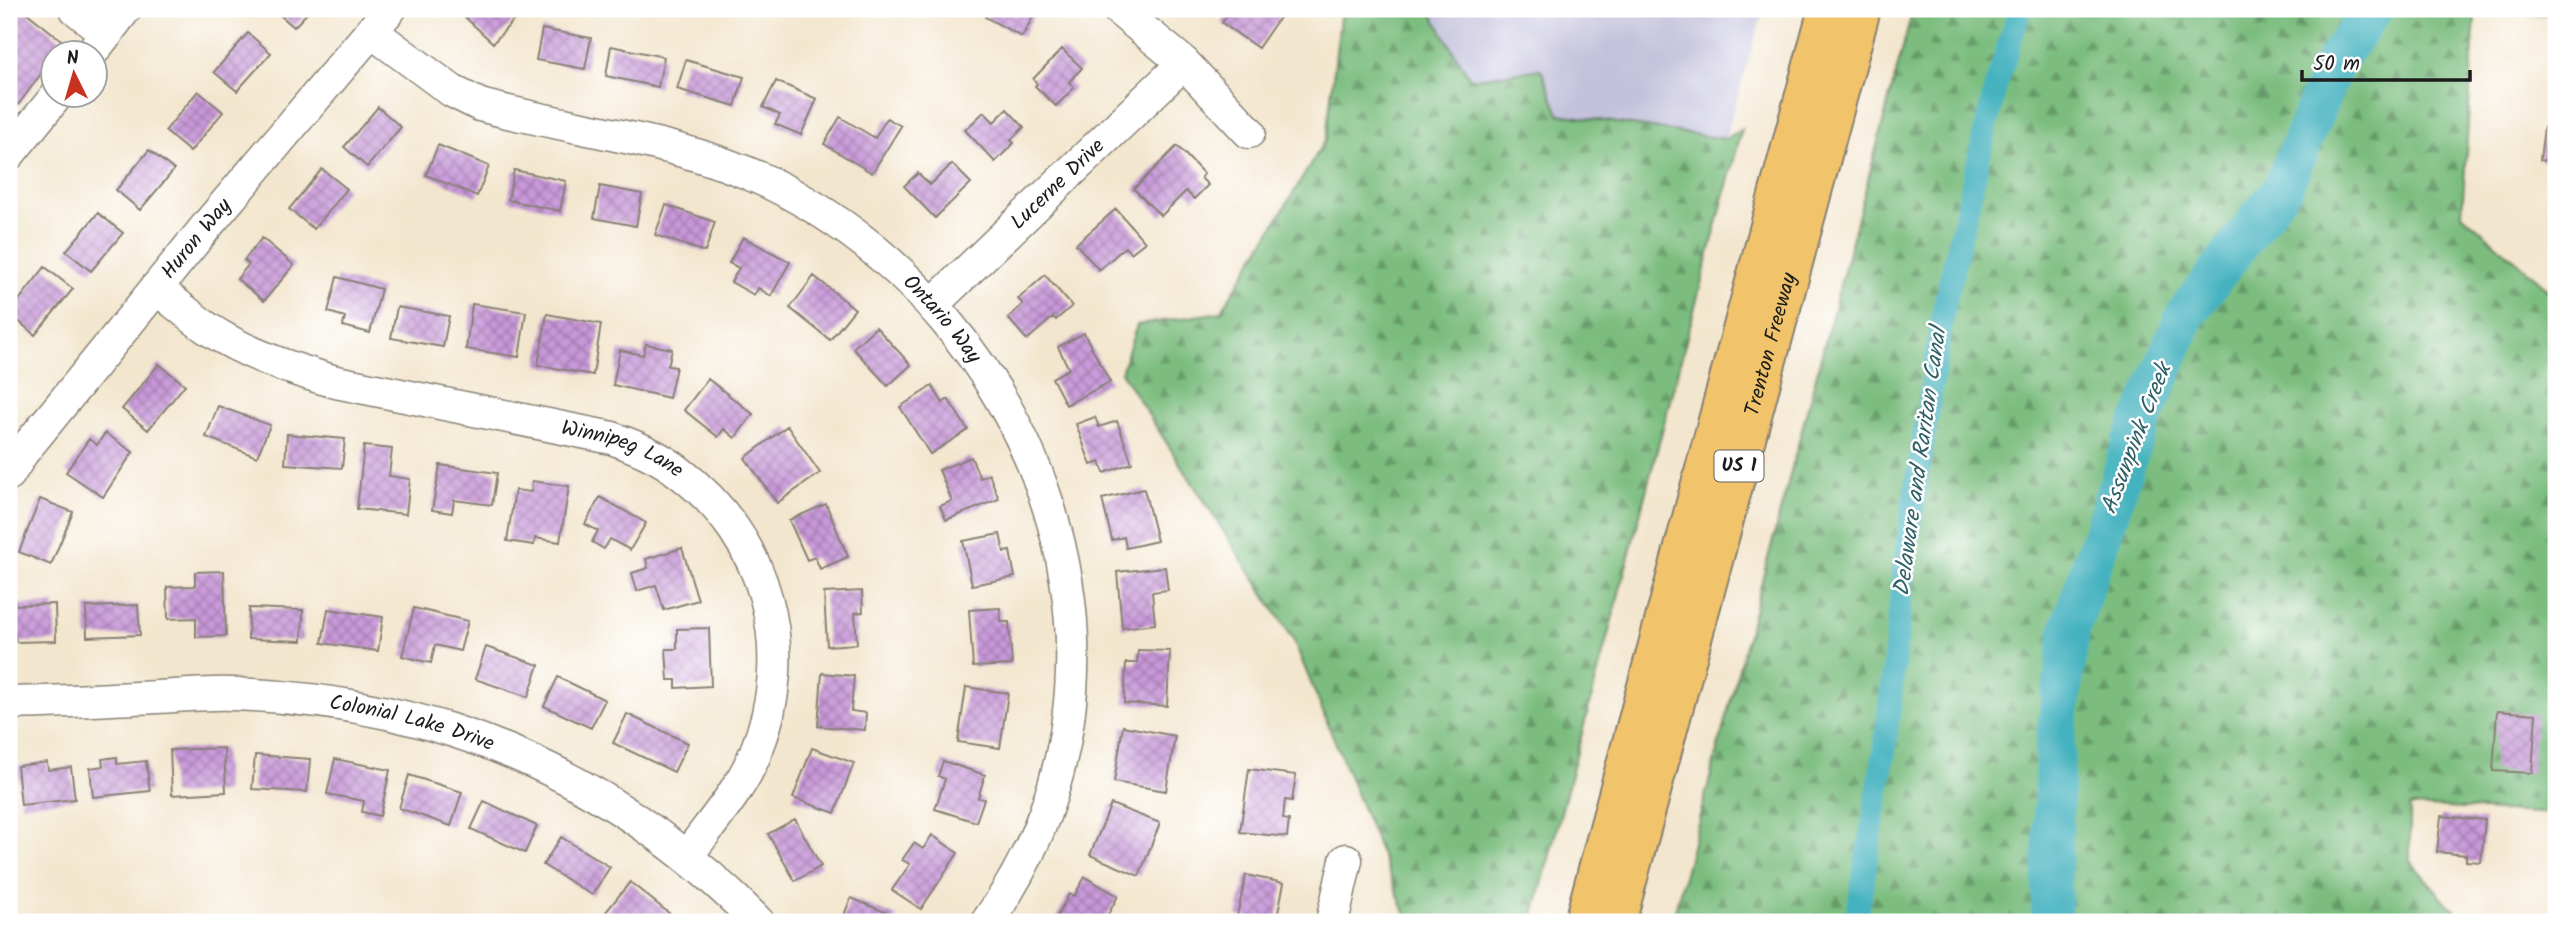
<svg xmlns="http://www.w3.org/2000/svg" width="2565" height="931" viewBox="0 0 2565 931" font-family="Kalam,sans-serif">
	<defs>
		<pattern id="forest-firs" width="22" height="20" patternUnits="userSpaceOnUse" patternTransform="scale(1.75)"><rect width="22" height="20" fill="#7cbd7f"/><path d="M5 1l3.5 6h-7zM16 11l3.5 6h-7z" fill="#659967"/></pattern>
		<pattern id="building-cross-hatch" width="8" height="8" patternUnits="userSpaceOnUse" patternTransform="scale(1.75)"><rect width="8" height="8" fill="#c898d9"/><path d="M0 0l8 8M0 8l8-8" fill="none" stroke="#a27baf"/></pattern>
	</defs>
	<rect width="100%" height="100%" fill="#fff"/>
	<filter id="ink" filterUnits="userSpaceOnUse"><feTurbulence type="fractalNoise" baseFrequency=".0143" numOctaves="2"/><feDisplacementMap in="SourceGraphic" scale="14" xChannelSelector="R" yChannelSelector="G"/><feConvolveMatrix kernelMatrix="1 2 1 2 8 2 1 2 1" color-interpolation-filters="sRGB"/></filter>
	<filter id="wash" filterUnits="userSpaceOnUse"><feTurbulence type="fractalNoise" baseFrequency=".00686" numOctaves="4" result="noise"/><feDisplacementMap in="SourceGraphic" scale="28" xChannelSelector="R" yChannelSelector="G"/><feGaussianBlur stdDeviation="1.57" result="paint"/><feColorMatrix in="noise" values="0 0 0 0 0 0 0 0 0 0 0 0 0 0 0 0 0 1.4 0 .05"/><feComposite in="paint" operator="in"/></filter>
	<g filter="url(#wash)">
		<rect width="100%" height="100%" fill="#f3e6ce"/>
		<path fill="#c3c1db" d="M 1429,9 L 1764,9 L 1725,139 L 1559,114 L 1541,69 L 1470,79 Z"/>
		<path fill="url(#forest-firs)" stroke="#4c6c4e" stroke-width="2" d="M 1341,9 L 1429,9 L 1470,79 L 1541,69 L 1559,114 L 1725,139 L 1742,129 L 1532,922 L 1409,922 L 1293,639 L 1121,372 L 1137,325 L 1221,312 L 1326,139 Z
			M 1913,9 L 2556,9 L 2556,14 L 2475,16 L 2462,214 L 2556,296 L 2556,814 L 2410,806 L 2410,861 L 2464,922 L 1672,922 Z"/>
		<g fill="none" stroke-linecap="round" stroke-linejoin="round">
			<path stroke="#44b2c0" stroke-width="23" d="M 1856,922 L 1885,749 L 1905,558 L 1944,307 L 1995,89 L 2020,9"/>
			<path stroke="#44b2c0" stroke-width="40" d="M 2053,922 L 2051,915 L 2055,743 L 2070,629 L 2133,441 L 2186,314 L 2283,187 L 2336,60 L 2373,9"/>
		</g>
		<g id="blocks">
			<path fill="url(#building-cross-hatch)" d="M 9,9 L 22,9 L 65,43 L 58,52 L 52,52 L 52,59 L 18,105 L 9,98 Z
				M 273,9 L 311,9 L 294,27 Z
				M 456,9 L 502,9 L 514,20 L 493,43 Z
				M 990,9 L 1033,9 L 1036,11 L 1022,37 L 985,17 Z
				M 1232,9 L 1285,9 L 1258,48 L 1222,23 Z
				M 542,29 L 591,38 L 585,69 L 536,60 Z
				M 248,33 L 271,53 L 237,91 L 214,72 Z
				M 611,46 L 664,57 L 658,87 L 606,76 Z
				M 1062,49 L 1082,68 L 1069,82 L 1074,88 L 1056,106 L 1035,86 L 1037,84 L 1033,79 Z
				M 686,60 L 744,77 L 735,106 L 677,89 Z
				M 776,81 L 817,99 L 801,135 L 775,124 L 780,115 L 763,107 Z
				M 198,91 L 223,112 L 190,152 L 165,131 Z
				M 378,107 L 401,127 L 367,167 L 344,147 Z
				M 9,108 L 20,117 L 9,131 Z
				M 1007,109 L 1024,127 L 1011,140 L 1014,143 L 995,162 L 965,130 L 984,112 L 994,122 Z
				M 840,117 L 875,138 L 887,118 L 901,126 L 872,173 L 824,144 Z
				M 2544,127 L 2556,128 L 2556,162 L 2540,160 Z
				M 438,145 L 489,166 L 477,196 L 426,175 Z
				M 1177,146 L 1204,174 L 1201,178 L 1208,185 L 1194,199 L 1186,191 L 1161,216 L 1134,189 Z
				M 149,150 L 174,170 L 140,210 L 116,190 Z
				M 952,164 L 971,183 L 935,218 L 904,186 L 918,173 L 930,185 Z
				M 322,169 L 347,189 L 314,229 L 289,209 Z
				M 514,170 L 566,181 L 560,211 L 508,200 Z
				M 600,186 L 642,194 L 636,226 L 594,218 Z
				M 666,205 L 715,222 L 705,252 L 655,235 Z
				M 1116,209 L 1145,242 L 1131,253 L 1125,247 L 1099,270 L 1076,244 Z
				M 98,213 L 123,233 L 91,271 L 66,251 Z
				M 743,237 L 790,262 L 771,296 L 758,288 L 754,295 L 731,282 L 739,268 L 729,263 Z
				M 262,238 L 294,265 L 264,301 L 237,279 L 249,264 L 244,260 Z
				M 45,267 L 73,289 L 35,335 L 9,313 Z
				M 1045,275 L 1072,306 L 1056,320 L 1053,317 L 1027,340 L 1008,318 L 1023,304 L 1018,299 Z
				M 814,276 L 855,309 L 830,340 L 790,308 Z
				M 337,277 L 381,289 L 370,333 L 343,326 L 345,317 L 328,312 Z
				M 472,304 L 526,312 L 519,357 L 466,349 Z
				M 397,307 L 449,316 L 443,347 L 391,338 Z
				M 547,314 L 601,324 L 593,375 L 538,365 Z
				M 876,327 L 911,365 L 888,386 L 853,348 Z
				M 1084,333 L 1110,382 L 1066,405 L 1052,378 L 1069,369 L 1058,347 Z
				M 646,344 L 672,349 L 668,366 L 676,367 L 669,398 L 613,385 L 620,350 L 643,355 Z
				M 159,364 L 185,385 L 148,430 L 122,409 Z
				M 708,379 L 753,414 L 735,438 L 724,429 L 718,437 L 684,410 Z
				M 932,386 L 943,403 L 948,399 L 968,430 L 930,454 L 900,407 Z
				M 218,406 L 270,425 L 257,457 L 206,437 Z
				M 1095,417 L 1099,427 L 1117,421 L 1132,463 L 1104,473 L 1100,462 L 1091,465 L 1076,424 Z
				M 787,426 L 820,473 L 777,503 L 745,458 Z
				M 105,433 L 133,452 L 103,497 L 66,472 L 89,439 L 97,445 Z
				M 287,434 L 345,439 L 342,468 L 285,464 Z
				M 364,446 L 392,449 L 389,476 L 410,479 L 406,514 L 357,509 Z
				M 971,457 L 980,478 L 989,474 L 999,499 L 946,520 L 940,506 L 952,501 L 939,470 Z
				M 440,465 L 497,473 L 492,505 L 454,500 L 452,513 L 432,510 Z
				M 532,481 L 569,486 L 560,542 L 535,538 L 534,545 L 507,541 L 515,490 L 531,492 Z
				M 1144,489 L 1157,541 L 1126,548 L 1124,537 L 1112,540 L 1102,499 Z
				M 600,497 L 646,523 L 630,550 L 610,539 L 604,549 L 592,542 L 598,531 L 585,524 Z
				M 40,499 L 73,512 L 51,565 L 19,552 Z
				M 826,504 L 848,557 L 820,569 L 815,557 L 807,560 L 789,520 Z
				M 1000,534 L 1004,552 L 1010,551 L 1015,577 L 972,585 L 963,541 Z
				M 682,548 L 698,600 L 664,610 L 656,585 L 637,591 L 632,573 L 648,568 L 646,559 Z
				M 1165,567 L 1168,590 L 1152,592 L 1155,624 L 1122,628 L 1117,572 Z
				M 224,571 L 226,636 L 196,637 L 196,618 L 168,619 L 167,587 L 195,586 L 195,572 Z
				M 862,591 L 863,612 L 855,613 L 857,644 L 827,646 L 824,593 Z
				M 55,604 L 56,641 L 16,642 L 15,636 L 9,636 L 9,605 Z
				M 138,605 L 140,635 L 87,637 L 86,607 Z
				M 249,608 L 303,610 L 302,641 L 248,639 Z
				M 414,608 L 468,621 L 460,651 L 435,645 L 431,663 L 402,656 Z
				M 1000,608 L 1001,622 L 1009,622 L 1012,665 L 973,667 L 969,610 Z
				M 328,609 L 383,617 L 378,651 L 322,643 Z
				M 709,628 L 711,686 L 676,688 L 676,680 L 668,680 L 666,649 L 677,649 L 677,629 Z
				M 486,647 L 539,665 L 528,697 L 475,679 Z
				M 1138,650 L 1170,651 L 1167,706 L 1124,703 L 1126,663 L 1137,663 Z
				M 822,673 L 854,676 L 851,711 L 866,713 L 865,730 L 818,726 Z
				M 558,677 L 605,700 L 591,728 L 544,706 Z
				M 966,687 L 1008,693 L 1000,748 L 958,742 Z
				M 2497,711 L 2536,714 L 2532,773 L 2493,771 Z
				M 627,714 L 688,743 L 674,772 L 613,743 Z
				M 1123,726 L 1175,736 L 1166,791 L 1114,782 Z
				M 224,748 L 226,792 L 172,795 L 170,750 Z
				M 812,748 L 854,763 L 835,813 L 793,798 Z
				M 255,755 L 310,759 L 307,792 L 252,789 Z
				M 117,757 L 117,764 L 146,761 L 150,791 L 93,797 L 90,768 L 103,766 L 102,759 Z
				M 335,759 L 390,770 L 380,816 L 362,812 L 364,801 L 327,794 Z
				M 943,761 L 985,775 L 978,798 L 984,799 L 976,822 L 935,809 L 945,779 L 938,776 Z
				M 47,762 L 48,770 L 71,767 L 75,799 L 21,805 L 17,766 Z
				M 1249,769 L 1296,775 L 1292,801 L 1285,800 L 1283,819 L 1289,820 L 1287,837 L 1240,832 Z
				M 409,775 L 462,792 L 451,826 L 399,808 Z
				M 484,801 L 537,826 L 525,853 L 471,829 Z
				M 1111,804 L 1160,823 L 1139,876 L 1090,855 Z
				M 2441,816 L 2485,820 L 2481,862 L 2466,861 L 2466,855 L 2437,852 Z
				M 795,819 L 821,866 L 795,881 L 768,834 Z
				M 932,835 L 958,853 L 921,909 L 892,890 L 910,864 L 902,860 L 914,843 L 923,849 Z
				M 561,837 L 610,867 L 592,895 L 543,865 Z
				M 1246,875 L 1284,883 L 1276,922 L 1237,916 Z
				M 1085,877 L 1118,896 L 1104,922 L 1054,922 L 1069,894 L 1074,896 Z
				M 630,882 L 675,918 L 672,922 L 625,922 L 622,920 L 621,922 L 607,922 L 601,918 Z
				M 851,898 L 897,917 L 895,922 L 841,922 Z"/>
		</g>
	</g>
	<g filter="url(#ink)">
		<use href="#blocks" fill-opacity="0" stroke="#888175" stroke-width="2"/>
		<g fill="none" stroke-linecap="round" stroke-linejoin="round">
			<g stroke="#888175" stroke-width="35">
				<g id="minor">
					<path d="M 76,9 L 107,34"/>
					<path d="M 1118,9 L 1184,63 L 1249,132"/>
					<path id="s1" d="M 372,32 L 452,91 L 480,105 C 576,131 679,139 770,183 C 1040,315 1170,667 987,922"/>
					<path d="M 92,52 L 125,9"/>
					<path d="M 9,154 L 58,94"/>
					<path id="s2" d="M 156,288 C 173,301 190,316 207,328 C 246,354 291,369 336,382 L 612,438 C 636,447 659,456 679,472 C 768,539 798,651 755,754 C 740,791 711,823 687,856"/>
					<path id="s3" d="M 933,304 L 1184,63"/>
					<path id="s4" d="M 9,474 L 22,453 L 210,222 L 390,9"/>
					<path id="s5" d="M 9,703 C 58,702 108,699 157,697 C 182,696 207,693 232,694 C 439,701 613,774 758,922"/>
					<path d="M 1332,922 L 1346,860"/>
				</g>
			</g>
			<g stroke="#888175" stroke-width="42">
				<g id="highway">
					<path d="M 1584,922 L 1828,9"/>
					<path id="s6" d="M 1616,922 L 1861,9"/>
				</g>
			</g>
			<use href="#minor" stroke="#fff" stroke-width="32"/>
			<use href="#highway" stroke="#f1c36a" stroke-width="38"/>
		</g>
	</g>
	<g text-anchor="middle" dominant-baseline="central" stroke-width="5" stroke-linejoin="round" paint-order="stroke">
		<rect fill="#fff" stroke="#606060" stroke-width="2" x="1714.5" y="450.5" width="49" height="31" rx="5"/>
		<g font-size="19" font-weight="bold" fill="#1c1c1c">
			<text x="1739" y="466">US 1</text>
		</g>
		<g font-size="21" fill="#1c1c1c" stroke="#fff">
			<text stroke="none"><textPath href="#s3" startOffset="173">Lucerne Drive</textPath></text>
			<text stroke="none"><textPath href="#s4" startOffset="301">Huron Way</textPath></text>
			<text stroke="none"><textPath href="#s1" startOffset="653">Ontario Way</textPath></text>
			<text stroke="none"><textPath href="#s6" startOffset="598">Trenton Freeway</textPath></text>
			<text stroke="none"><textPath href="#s2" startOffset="500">Winnipeg Lane</textPath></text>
			<text stroke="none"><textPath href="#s5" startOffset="406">Colonial Lake Drive</textPath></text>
		</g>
		<g font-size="23" font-style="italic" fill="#2e6066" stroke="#fff">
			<text transform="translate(2137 439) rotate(-69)">Assunpink Creek</text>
			<text transform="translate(1921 462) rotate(-82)">Delaware and Raritan Canal</text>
		</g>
	</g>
	<rect width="2565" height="931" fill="none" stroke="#fff" stroke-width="35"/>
	<g transform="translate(74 74) rotate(355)"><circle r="33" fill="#ffffff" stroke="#a4a4a4" stroke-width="2"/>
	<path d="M0-5L12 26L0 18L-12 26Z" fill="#c8321e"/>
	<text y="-10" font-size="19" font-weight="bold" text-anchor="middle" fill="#1c1c1c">N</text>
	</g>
	<path d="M2302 70v10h168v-10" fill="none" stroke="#1c1c1c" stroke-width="3.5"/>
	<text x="2313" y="70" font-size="21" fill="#1c1c1c" stroke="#ffffff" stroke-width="5" paint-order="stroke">50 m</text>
</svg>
